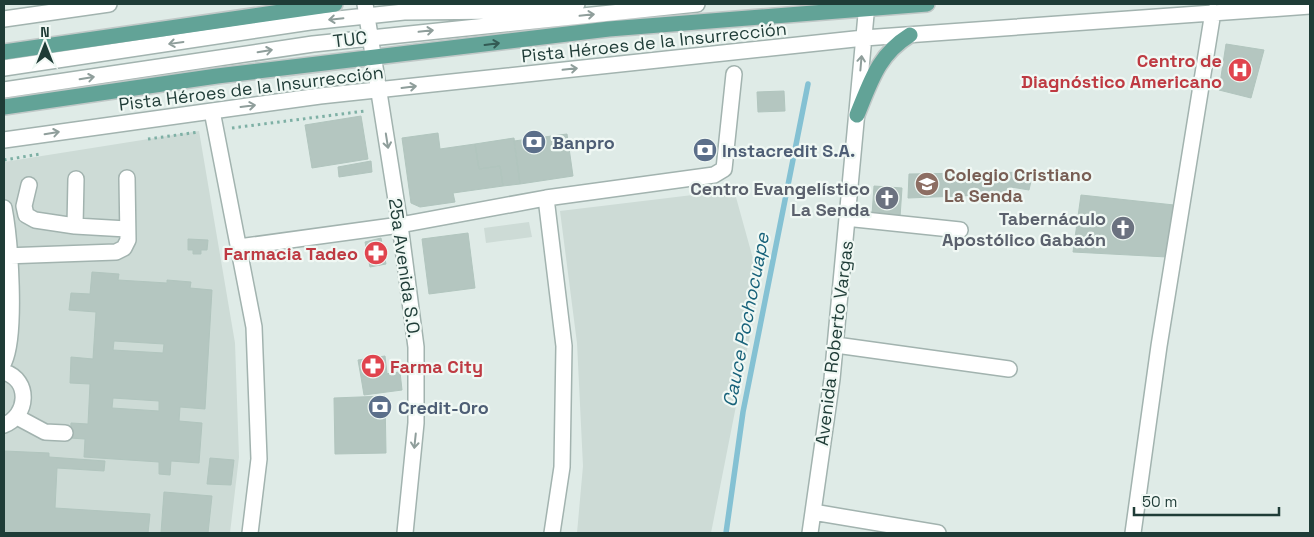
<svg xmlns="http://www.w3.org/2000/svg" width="1314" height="537" viewBox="0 0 1314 537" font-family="'Space Grotesk',sans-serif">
	<rect width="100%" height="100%" fill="#dfebe7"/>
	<path fill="#cddbd6" d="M 199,131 L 235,343 L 239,457 L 230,533 L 4,533 L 4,162 Z
		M 734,190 L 760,284 L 711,533 L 577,533 L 583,466 L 577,343 L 560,211 Z
		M 529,222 L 532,237 L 486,243 L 484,228 Z"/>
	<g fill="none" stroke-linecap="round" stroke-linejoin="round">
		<path stroke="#84c1d3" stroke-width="5.5" d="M 726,533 L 743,412 L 808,84"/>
	</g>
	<path fill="#b4c6c0" stroke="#b1c5be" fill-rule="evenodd" d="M 1226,44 L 1264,50 L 1251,98 L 1219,90 Z
		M 784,91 L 785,111 L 758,112 L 757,92 Z
		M 361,116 L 368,159 L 312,168 L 305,125 Z
		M 438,133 L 440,149 L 475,144 L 479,169 L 500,166 L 503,186 L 453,193 L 455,202 L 420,207 L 411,203 L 402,138 Z
		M 567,134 L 573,176 L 520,184 L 514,141 Z
		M 514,138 L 520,184 L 503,186 L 500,166 L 479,169 L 475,144 Z
		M 371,161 L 372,172 L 339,177 L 338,167 Z
		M 1033,172 L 1029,190 L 1011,187 L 1010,194 L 908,198 L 909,174 Z
		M 874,186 L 902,188 L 900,217 L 872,215 Z
		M 1081,195 L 1174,205 L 1167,257 L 1073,252 Z
		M 468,233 L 475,288 L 429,294 L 422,239 Z
		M 381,238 L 386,264 L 370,267 L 365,242 Z
		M 188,239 L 208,240 L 207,250 L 201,250 L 201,254 L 193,254 L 193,250 L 188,250 Z
		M 92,272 L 119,274 L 118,280 L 167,283 L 167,280 L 191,282 L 190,288 L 212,290 L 205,409 L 180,407 L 179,421 L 202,423 L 199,463 L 171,461 L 170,475 L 159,474 L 159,462 L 84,457 L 85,439 L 70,438 L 71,423 L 88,424 L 90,384 L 70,383 L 71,357 L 93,359 L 96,312 L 69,310 L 71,293 L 90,294 ZM 114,341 L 164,344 L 163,353 L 113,350 ZM 113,398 L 159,401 L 159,411 L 112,408 Z
		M 385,356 L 387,373 L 361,377 L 358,360 Z
		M 400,372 L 402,390 L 364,395 L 361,377 Z
		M 385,396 L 386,453 L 335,454 L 334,398 Z
		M 4,451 L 49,453 L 49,457 L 105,461 L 104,471 L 57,468 L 55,508 L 150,514 L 148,533 L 4,533 Z
		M 210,458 L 234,460 L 231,485 L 207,484 Z
		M 164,492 L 212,496 L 208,533 L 161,533 Z"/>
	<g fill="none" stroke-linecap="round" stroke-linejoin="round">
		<g stroke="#a2b3af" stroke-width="18">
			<path id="minor" d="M 365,4 L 400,225 L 416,347 L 416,423 L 405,533
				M 4,19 L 109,4
				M 4,68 L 310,22 L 404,12 L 508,11 L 577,4
				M 4,90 L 313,44 L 697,4
				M 212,111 L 254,327 L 259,459 L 250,533
				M 4,140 L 320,96 L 864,38 L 1310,6
				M 76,179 L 75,226 L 127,229
				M 29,185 L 24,206 L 26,215 L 35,220 L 75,226
				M 546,198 L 564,346 L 562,467 L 552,533
				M 4,208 C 10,239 17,334 4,362
				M 855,219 L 960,230
				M 239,247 L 400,225 L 546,198 L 714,175 L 724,169 L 734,74
				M 4,256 L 116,252 L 124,248 L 128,240 L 127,178
				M 836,345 L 1009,369
				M 4,372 C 31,380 28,416 4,425
				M 17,417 L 45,432 L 65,433
				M 813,512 L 938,533
				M 810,533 L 832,379 L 867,4
				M 1133,533 L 1159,346 L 1213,12"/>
		</g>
		<g stroke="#c0c8c7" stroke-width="18">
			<path id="major" d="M 4,52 L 335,4
				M 4,107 L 217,76 L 609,29 L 927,4
				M 857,115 C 871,81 878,55 910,35"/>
		</g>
		<path stroke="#7eb0a5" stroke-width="3" stroke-dasharray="2.5 4" stroke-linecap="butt" d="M 232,128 L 365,111
			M 148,139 L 199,132
			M 4,160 L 40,154"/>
		<use href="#minor" stroke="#fff" stroke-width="15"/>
		<use href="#major" stroke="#62a397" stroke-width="15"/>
	</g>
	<defs><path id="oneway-shaft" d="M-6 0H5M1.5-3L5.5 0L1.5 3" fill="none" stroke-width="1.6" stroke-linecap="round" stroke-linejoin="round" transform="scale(1.25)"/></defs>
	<g stroke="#8f9e9b">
		<use href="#oneway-shaft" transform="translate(587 15) rotate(-6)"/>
		<use href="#oneway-shaft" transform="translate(336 19) rotate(174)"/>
		<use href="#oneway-shaft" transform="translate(426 31) rotate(-6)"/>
		<use href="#oneway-shaft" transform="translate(176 43) rotate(172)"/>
		<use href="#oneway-shaft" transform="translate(265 51) rotate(-9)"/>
		<use href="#oneway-shaft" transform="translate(861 63) rotate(-85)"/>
		<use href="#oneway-shaft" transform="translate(570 69) rotate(-6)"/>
		<use href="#oneway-shaft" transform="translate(87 78) rotate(-9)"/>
		<use href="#oneway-shaft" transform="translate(409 87) rotate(-7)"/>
		<use href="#oneway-shaft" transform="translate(248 106) rotate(-7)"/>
		<use href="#oneway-shaft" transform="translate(52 133) rotate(-9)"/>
		<use href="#oneway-shaft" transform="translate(387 141) rotate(81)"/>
		<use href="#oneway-shaft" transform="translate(415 441) rotate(96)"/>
	</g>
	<use stroke="#335b54" href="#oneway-shaft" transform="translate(492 44) rotate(-7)"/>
	<defs>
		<g id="hospital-disc" transform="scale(1.25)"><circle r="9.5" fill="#e0444e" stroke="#f0f8f4"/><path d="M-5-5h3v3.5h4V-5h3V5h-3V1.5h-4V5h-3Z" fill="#fff"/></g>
		<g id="bank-disc" transform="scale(1.25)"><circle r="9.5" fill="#5c6f8a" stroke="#f0f8f4"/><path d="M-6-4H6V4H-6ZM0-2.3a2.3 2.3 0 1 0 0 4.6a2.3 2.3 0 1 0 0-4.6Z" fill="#fff"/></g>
		<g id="school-disc" transform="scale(1.25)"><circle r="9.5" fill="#8d6e63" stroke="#f0f8f4"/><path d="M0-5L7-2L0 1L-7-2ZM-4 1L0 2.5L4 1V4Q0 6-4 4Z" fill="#fff"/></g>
		<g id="church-disc" transform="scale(1.25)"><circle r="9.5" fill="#6b7280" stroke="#f0f8f4"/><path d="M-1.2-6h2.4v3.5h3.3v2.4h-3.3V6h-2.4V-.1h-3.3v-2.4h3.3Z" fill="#fff"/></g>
		<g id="pharmacy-disc" transform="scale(1.25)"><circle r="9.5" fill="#e0444e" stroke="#f0f8f4"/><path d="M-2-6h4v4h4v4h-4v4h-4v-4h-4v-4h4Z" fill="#fff"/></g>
	</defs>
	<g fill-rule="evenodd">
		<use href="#hospital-disc" x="1240" y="70"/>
		<use href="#bank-disc" x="534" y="142"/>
		<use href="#bank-disc" x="705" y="150"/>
		<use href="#school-disc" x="927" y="184"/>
		<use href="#church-disc" x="887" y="198"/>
		<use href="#church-disc" x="1123" y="228"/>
		<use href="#pharmacy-disc" x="376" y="253"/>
		<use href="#pharmacy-disc" x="373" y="366"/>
		<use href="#bank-disc" x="380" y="407"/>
	</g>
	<g text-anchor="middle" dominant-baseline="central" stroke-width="4.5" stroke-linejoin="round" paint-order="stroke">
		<g font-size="18" fill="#1f3c37" stroke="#f0f8f4">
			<text transform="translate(350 39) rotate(-7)">TUC</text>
			<text transform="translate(654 42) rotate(-6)">Pista Héroes de la Insurrección</text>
			<text transform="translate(251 88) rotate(-7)">Pista Héroes de la Insurrección</text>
			<text transform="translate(405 268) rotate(82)">25a Avenida S.O.</text>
			<text transform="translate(834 343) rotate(-83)">Avenida Roberto Vargas</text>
		</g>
		<g font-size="18" font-weight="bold" fill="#be3a42" stroke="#f0f8f4" text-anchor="end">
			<text x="1222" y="60">Centro de<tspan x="1222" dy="21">Diagnóstico Americano</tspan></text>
			<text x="358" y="253">Farmacia Tadeo</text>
			<text x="390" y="366" text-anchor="start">Farma City</text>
		</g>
		<g font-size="18" font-weight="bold" fill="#4e5e75" stroke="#f0f8f4" text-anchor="start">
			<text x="552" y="142">Banpro</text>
			<text x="722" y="150">Instacredit S.A.</text>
			<text x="398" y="407">Credit-Oro</text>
		</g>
		<g font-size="18" font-weight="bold" fill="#785e54" stroke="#f0f8f4" text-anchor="start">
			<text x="944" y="174">Colegio Cristiano<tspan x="944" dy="21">La Senda</tspan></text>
		</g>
		<g font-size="18" font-weight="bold" fill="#5b616d" stroke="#f0f8f4" text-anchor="end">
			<text x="870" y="188">Centro Evangelístico<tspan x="870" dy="21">La Senda</tspan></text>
			<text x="1106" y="218">Tabernáculo<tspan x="1106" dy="21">Apostólico Gabaón</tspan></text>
		</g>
		<g font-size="19" font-style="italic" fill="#17627a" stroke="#f0f8f4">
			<text transform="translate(746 320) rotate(-79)">Cauce Pochocuape</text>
		</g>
	</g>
	<rect width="1314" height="537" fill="none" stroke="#1f3c37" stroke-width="10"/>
	<g transform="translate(45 45)" stroke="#f0f8f4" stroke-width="4" paint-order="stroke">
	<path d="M0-4L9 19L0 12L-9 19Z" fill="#1f3c37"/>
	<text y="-8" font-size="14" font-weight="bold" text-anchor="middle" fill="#1f3c37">N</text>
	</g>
	<path d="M1134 507v8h145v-8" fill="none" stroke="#1f3c37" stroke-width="2.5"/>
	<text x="1142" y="507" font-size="15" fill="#1f3c37" stroke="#f0f8f4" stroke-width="4" paint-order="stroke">50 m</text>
</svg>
